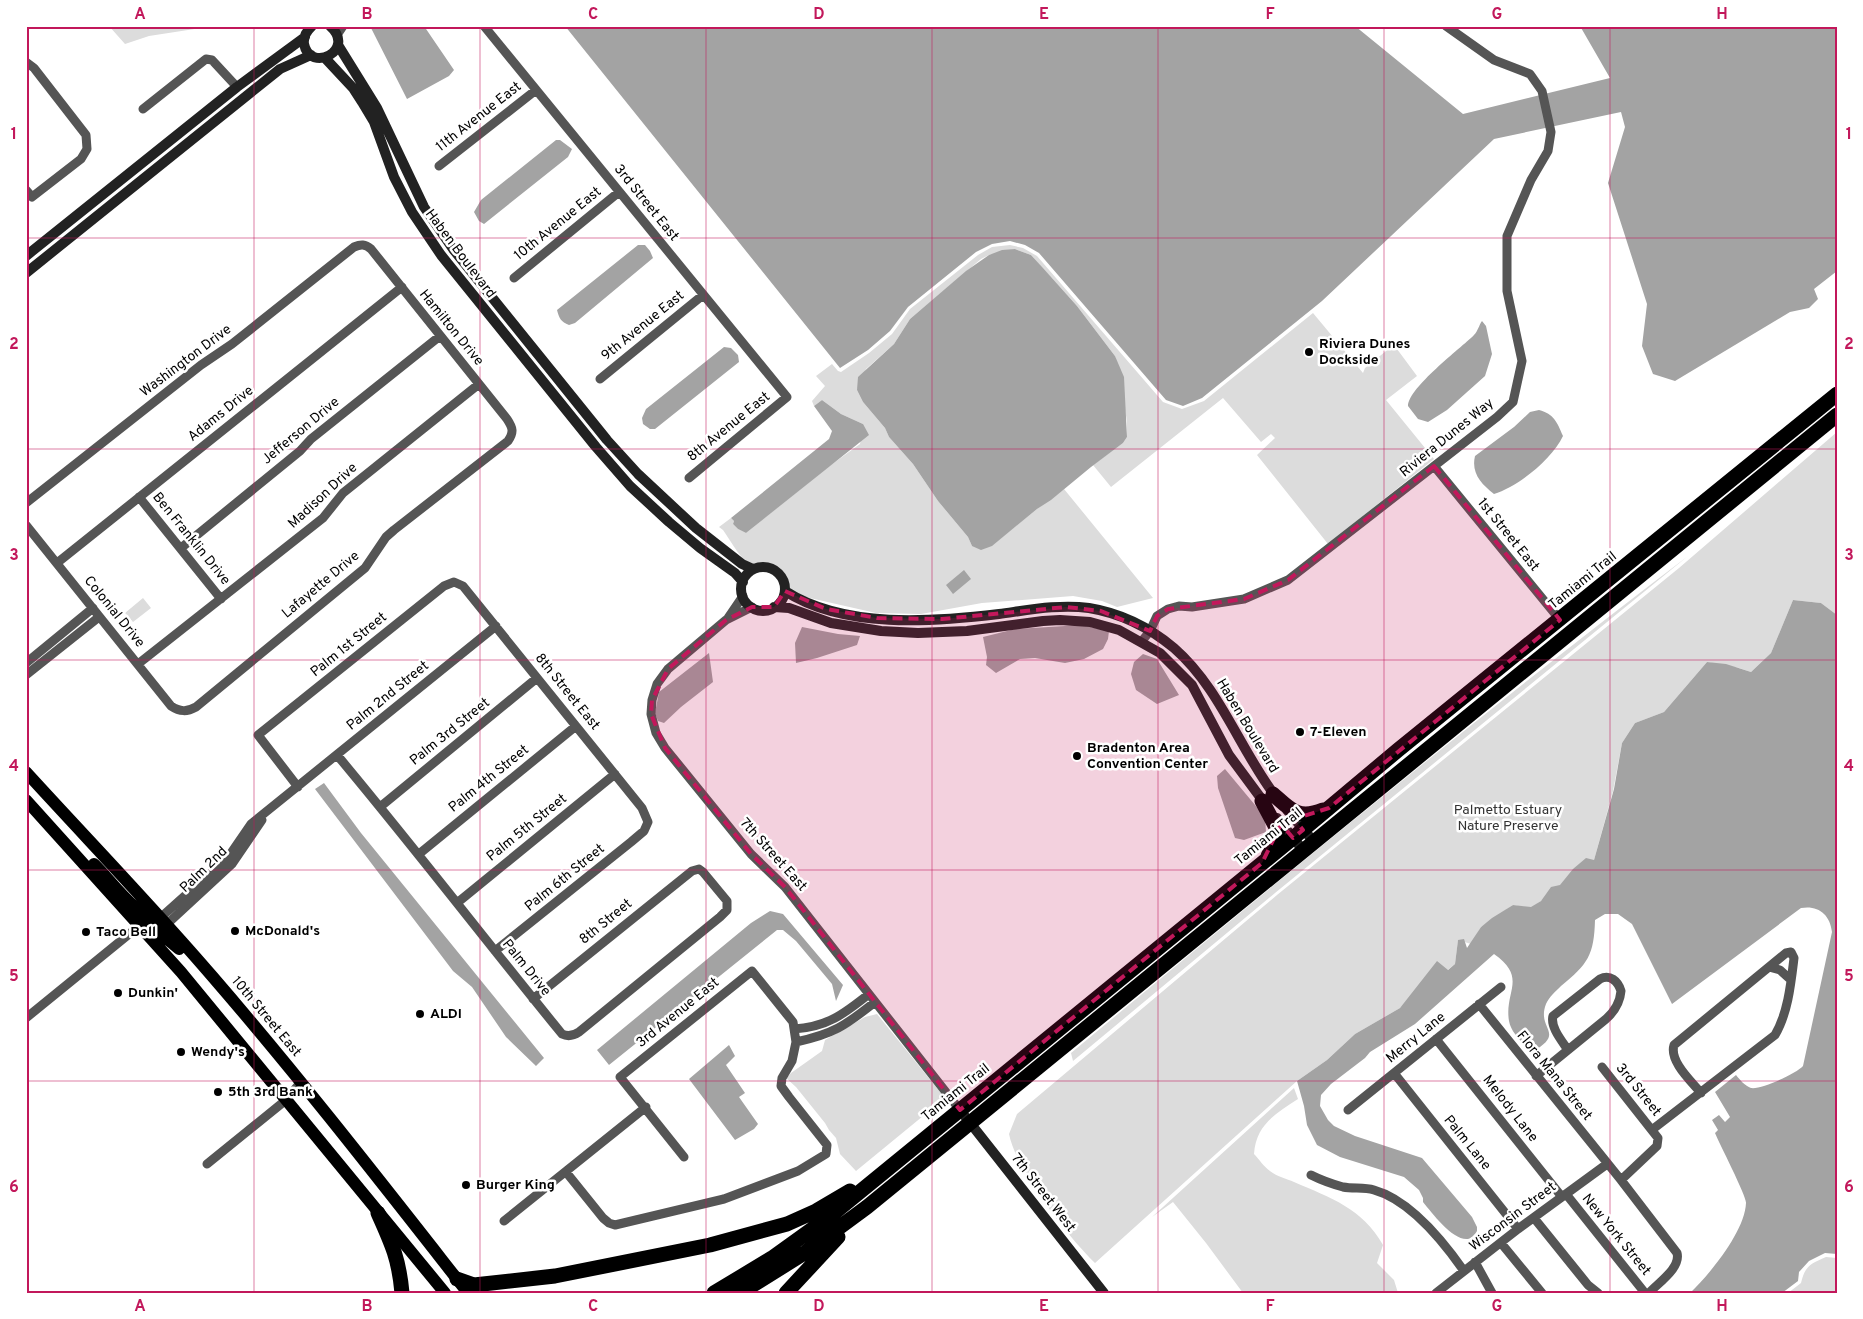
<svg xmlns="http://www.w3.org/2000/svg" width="1863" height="1319" viewBox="0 0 1863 1319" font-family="Overpass,sans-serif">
	<rect width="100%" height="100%" fill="#fff"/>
	<path fill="#dcdcdc" d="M 109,26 L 214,26 L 149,36 L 125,44 Z
		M 1010,245 L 1023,248 L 1037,256 L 1163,402 L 1182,409 L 1204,401 L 1313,313 L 1363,373 L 1365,368 L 1391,347 L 1397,349 L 1417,376 L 1386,400 L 1434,459 L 1328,544 L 1257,455 L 1275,438 L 1271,434 L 1261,442 L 1223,398 L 1111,487 L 1093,465 L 1123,443 L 1127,437 L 1127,421 L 1115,356 L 1077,306 L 1031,255 L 1015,249 L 989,255 L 981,259 L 910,319 L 894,344 L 866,369 L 857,390 L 863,402 L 885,428 L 889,437 L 913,464 L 938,501 L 968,537 L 972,546 L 991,546 L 1037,509 L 1064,489 L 1153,598 L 1117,607 L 1102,601 L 1073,596 L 982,603 L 921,614 L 876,613 L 801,596 L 789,588 C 788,574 779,564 765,563 C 758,562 752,566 746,561 C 738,555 729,538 723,530 L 719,527 L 731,518 L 734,521 L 733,524 L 738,529 L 746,533 L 824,470 L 860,444 L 863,424 L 841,414 L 822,400 L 814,406 L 812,401 L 825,386 L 816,376 L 832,364 L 838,371 L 841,372 L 869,353 L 892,334 L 910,309 L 978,255 L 992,247 Z
		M 1837,432 L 1837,615 L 1821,603 L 1793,600 L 1771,653 L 1751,672 L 1739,668 L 1707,662 L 1664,712 L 1635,723 L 1622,743 L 1613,791 L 1594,860 L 1541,901 L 1531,908 L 1513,905 L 1481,927 L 1471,944 L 1458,940 L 1455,964 L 1400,1008 L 1355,1034 L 1327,1060 L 1297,1081 L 1095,1263 C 1069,1238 1016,1170 1009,1134 L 1017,1114 L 1277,895 L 1679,568 Z
		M 1688,556 L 1275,893 L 1073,1061 L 1071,1053 C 1274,884 1478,716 1688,556 Z
		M 143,598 L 151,608 L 133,622 L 125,613 Z
		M 877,1014 L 945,1098 L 856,1171 L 840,1154 L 836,1138 L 829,1130 L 825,1123 L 796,1087 L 786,1078 L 791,1073 L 822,1051 L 825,1040 L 865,1017 Z
		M 1294,1088 L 1298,1099 C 1275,1114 1256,1125 1254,1154 C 1259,1159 1264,1167 1270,1171 C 1276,1176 1287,1179 1294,1182 C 1331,1198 1362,1208 1383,1245 L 1377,1263 L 1394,1280 L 1398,1293 L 1243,1293 L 1206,1243 L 1173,1202 L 1152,1217 Z
		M 1826,1257 L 1837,1258 L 1837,1293 L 1788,1293 L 1801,1283 C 1805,1266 1810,1264 1826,1257 Z"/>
	<path fill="#a3a3a3" d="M 370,26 L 424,26 L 454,70 L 449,76 L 407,99 Z
		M 565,26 L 1355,26 L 1463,114 L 1610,78 L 1580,26 L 1837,26 L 1837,271 L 1814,289 L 1818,299 L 1809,308 L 1790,312 L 1675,381 L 1653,374 L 1642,346 L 1647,304 L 1608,183 L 1625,127 L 1621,112 L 1494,139 L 1322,301 L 1202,398 L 1183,406 L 1166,400 L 1039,253 L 1025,245 L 1010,241 L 992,244 L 976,252 L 908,307 L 890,331 L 868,350 L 840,368 Z
		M 556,140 L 560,140 L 572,149 L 568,157 L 484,224 L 479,221 L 474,212 L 481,200 Z
		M 638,245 L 645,245 L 650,251 L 653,258 L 575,323 L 569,325 C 561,322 559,318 557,310 Z
		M 1015,249 L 1031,255 L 1043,268 L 1077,306 L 1115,356 L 1124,377 L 1127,437 L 1123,443 L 1091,467 L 1051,500 L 1037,509 L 992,546 L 981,550 L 972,546 L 968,537 L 938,501 L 913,464 L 889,437 L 885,428 L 863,402 L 857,390 L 858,377 L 894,344 L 910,319 L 966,271 L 989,255 L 1002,250 Z
		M 1482,321 L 1486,326 L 1492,354 L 1485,376 L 1447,410 L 1428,422 L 1418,419 L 1408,406 C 1409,387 1460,349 1474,335 C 1478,331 1479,325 1482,321 Z
		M 724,347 L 731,348 L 738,355 L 739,362 L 655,429 L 650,429 L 643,424 L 642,418 L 646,409 Z
		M 822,400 L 841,414 L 863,424 L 869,435 L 746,533 L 738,529 L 733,524 L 734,521 L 731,518 L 829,439 L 832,431 L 814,406 Z
		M 1539,410 C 1554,414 1557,422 1563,436 C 1552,459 1518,487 1494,494 C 1481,484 1471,473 1475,456 L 1514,427 L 1530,412 Z
		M 964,570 L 971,579 L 953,594 L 946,585 Z
		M 1793,600 L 1821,603 L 1837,615 L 1837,1254 L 1825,1253 L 1809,1261 L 1799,1272 L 1798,1281 L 1782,1293 L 1690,1293 C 1710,1274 1745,1231 1746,1203 C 1747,1197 1719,1143 1715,1133 L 1718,1130 L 1712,1120 L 1719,1115 L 1725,1122 L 1730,1117 L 1715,1092 L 1736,1075 C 1740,1080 1745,1086 1751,1088 C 1761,1090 1797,1073 1803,1066 L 1832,932 C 1830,914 1818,905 1801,908 L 1672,1004 L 1632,924 L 1618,914 L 1605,914 L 1595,920 C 1594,955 1588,964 1561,986 C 1556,991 1549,997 1546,1004 C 1536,1030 1567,1032 1532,1052 C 1523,1043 1511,1033 1509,1021 C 1504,991 1528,978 1494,954 L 1415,1024 L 1370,1052 L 1365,1058 L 1331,1084 L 1321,1095 L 1320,1106 L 1328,1120 L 1334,1126 L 1355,1136 L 1422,1158 L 1472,1217 L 1477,1227 L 1477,1231 C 1475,1234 1472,1238 1468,1239 C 1453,1241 1432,1213 1423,1202 L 1423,1198 L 1419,1190 L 1404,1177 L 1340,1157 L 1317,1145 L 1307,1125 L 1304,1106 L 1297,1081 L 1327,1060 L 1355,1034 L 1400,1008 L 1437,961 L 1448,970 L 1455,964 L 1458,940 L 1464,939 L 1467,948 L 1481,927 L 1492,918 L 1513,905 L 1531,907 L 1541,901 L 1551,887 L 1560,885 L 1573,869 L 1586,858 L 1594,860 L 1614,789 L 1622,743 L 1635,723 L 1664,712 L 1707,662 L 1726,664 L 1751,672 L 1771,653 Z
		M 1081,625 L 1109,631 L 1108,639 L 1103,649 L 1084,659 L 1065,663 L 1035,658 L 1020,659 L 996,673 L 986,665 L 987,657 L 983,637 L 1015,629 Z
		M 802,627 L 838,634 L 860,636 L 857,645 L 817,658 L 796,663 L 795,643 Z
		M 709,653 L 713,682 L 681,707 L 664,723 L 658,721 L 655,713 L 659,692 Z
		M 1143,654 L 1157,659 L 1179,695 L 1157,704 L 1136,690 L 1131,674 L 1134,662 Z
		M 1225,769 L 1265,817 L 1266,832 L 1244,840 L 1235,838 L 1218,788 L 1217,776 Z
		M 324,783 L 361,833 L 544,1058 L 536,1066 L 506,1037 L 472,987 L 453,971 L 315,789 Z
		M 770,911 L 783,914 L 843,985 L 836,1001 L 832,984 L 796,941 L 783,930 L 777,930 L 609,1065 L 597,1050 L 751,923 Z
		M 729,1045 L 735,1056 L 726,1065 L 745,1093 L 739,1097 L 758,1124 L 754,1129 L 735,1140 L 689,1079 Z"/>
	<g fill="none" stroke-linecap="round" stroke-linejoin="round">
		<path stroke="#555" stroke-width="9" d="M 484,26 L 787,397 L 689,478
			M 337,35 L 343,26
			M 26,62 L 34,68 L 86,135 L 87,149 L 81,159 L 32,197 L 26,190
			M 143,109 L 206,59 L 212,60 L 237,87
			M 439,166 L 536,90
			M 514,278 L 619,192
			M 600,379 L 703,295
			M 1434,466 L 1560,620
			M 139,497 L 221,599
			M 26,503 L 201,365 L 232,344 L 354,247 C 361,244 365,244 371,249 L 507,419 C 513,428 514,432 508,441 L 394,530 L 386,537 L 365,568 L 196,707 C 187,712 180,712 171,706 L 26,525
			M 181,548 L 300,451 L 311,439 L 440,336
			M 57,563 L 402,287
			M 752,607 L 726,620 L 668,669 L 657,684 L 652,700 L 651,714 L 656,733 L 665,748 L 751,854 L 785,887 L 960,1110
			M 728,618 L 743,596
			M 1142,641 L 1150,631 L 1157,616 L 1168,609 L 1179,606 L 1192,607 L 1244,599 L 1288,580 L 1497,417 L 1513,402 L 1522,361 L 1507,291 L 1507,236 L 1531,180 L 1548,151 L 1551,132 L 1542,91 L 1530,74 L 1494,60 L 1446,26
			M 26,663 L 93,608
			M 138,664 L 323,518 L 343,493 L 479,384
			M 26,675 L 99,617
			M 337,755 C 414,847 486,941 562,1034 C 568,1037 573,1036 579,1032 L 720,917 L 727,910 L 727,901 L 703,872 L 699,869 L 692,871 L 533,999
			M 298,787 L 258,735 L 444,586 L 454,582 L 463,586 L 642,808 L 648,822 L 644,831 L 631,842 L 495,951
			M 380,807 L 537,678
			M 419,854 L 576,726
			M 457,903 L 615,774
			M 160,918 L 217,867 L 229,856 L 251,824 L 496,626
			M 166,925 L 232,864 L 262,820
			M 1769,967 L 1780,970 L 1791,980
			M 1479,1004 L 1621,1180 L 1677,1253 C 1681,1268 1658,1283 1649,1293
			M 26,1018 L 139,926
			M 794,1029 C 827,1027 844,1014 869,994
			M 1436,1039 L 1562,1197
			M 796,1042 C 833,1034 845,1026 875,1002
			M 1602,1067 L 1658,1138 L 1657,1146 L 1621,1180
			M 1394,1073 L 1518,1229
			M 1536,1076 L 1606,1019 C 1615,1011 1620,1003 1621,991 C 1618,981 1610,974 1600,979 L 1553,1016 C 1550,1027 1562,1041 1568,1050
			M 1348,1110 L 1501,987
			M 1653,1129 L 1775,1035 C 1788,1013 1791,983 1794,958 L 1791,952 L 1786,953 L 1674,1045 C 1669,1061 1691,1081 1701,1093
			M 207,1164 L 286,1100 L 301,1082
			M 566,1172 L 603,1218 L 609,1223 L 615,1225 L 724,1199 L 798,1171 L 826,1154 L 827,1145 L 789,1097 L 781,1086 L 782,1078 L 792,1061 L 796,1042 L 793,1022 L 752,971 L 620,1077 L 684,1157
			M 1311,1175 C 1321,1180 1332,1184 1343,1187 C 1353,1189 1364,1187 1374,1190 C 1410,1200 1443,1241 1464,1271
			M 1566,1194 L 1645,1293
			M 1534,1218 L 1588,1285 L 1598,1293
			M 504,1221 L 646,1107
			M 1501,1243 L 1542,1293
			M 1475,1262 L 1492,1293
			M 1436,1293 L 1518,1229 L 1607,1164"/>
		<path stroke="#222" stroke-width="10" d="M 312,26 C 307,31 303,36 304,44 C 310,74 357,50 330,26
			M 338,45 L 377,108 L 424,207 L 453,249 L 607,440 L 638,474 L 696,528 L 742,564 L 753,569
			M 325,58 L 353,88 L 362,102 L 374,122 L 394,177 L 412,212 L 441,255 L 596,447 L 630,486 L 669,522 L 700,548 L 735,573 L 743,582
			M 26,256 L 237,87 L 305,37
			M 26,273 L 280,69 L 311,55
			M741 589a22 22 0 1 1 44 0a22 22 0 1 1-44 0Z
			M 785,591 C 844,629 932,622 999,614 C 1029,610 1059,604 1089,608 C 1120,613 1150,628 1174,648 C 1220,688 1240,750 1276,797
			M 774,607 L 789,608 L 831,623 L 881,631 L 918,633 L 967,631 L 1043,621 L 1060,620 L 1090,622 L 1119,630 L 1160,653 L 1192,685 L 1229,755 L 1266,805
			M 1287,810 L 1314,842
			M 1277,818 L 1303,850
			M 960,1110 L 1104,1293"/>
		<path stroke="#000" stroke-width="12" d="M 26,772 C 88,840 152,906 212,976 C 301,1079 384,1186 468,1293
			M 26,800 L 181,972 L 445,1293
			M 94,864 C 114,884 135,915 162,924
			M 139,926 C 155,928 166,938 179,949"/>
		<path stroke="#000" stroke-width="15" d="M 1273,794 C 1291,810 1298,820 1323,810
			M 1262,801 L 1278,831 L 1275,842 L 1268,856
			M 378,1213 C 392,1244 399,1259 402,1293
			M 457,1279 L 474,1285 L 555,1276 L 710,1245 L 787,1224 L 816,1211 L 850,1191
			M 714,1293 L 772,1258 L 829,1217 L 1293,838 L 1398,750 L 1837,394
			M 740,1293 L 806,1252 L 867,1207 L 1837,415
			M 786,1293 L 838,1237"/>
	</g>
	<path fill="#c2185b" fill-opacity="0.2" stroke="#c2185b" stroke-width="4" stroke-dasharray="10 6" stroke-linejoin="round" d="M 1434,466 L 1560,620 L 1329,808 L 1294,819 L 1303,830 L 1293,838 L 1281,824 L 1262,863 L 960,1110 L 785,887 L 751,854 L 665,748 L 651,714 L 652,700 L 668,669 L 726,620 L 752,607 L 774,607 L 785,591 L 826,609 L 877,618 L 942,619 L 1066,607 L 1101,611 L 1150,631 L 1157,616 L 1168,609 L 1244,599 L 1288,580 Z"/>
	<path fill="none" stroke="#c2185b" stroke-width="1" stroke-opacity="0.55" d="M 254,26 L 254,1293M 480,26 L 480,1293M 706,26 L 706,1293M 932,26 L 932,1293M 1158,26 L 1158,1293M 1384,26 L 1384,1293M 1610,26 L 1610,1293M 26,238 L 1837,238M 26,449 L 1837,449M 26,660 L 1837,660M 26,870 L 1837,870M 26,1081 L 1837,1081"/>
	<g fill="#000" stroke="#fff" stroke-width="2">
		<circle cx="1309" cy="352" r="5"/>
		<circle cx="1300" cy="732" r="5"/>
		<circle cx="1077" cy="756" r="5"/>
		<circle cx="235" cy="931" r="5"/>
		<circle cx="86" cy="932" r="5"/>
		<circle cx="118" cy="993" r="5"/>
		<circle cx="420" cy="1014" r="5"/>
		<circle cx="181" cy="1052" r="5"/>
		<circle cx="218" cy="1092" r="5"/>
		<circle cx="466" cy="1185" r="5"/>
	</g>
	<g text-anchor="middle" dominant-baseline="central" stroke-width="5" stroke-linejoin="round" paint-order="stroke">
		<g font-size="14" fill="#000" stroke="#fff">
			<text transform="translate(479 117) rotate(-38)">11th Avenue East</text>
			<text transform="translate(646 203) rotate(51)">3rd Street East</text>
			<text transform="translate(558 224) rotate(-39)">10th Avenue East</text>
			<text transform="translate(460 254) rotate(53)">Haben Boulevard</text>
			<text transform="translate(643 326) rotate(-39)">9th Avenue East</text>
			<text transform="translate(451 328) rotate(51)">Hamilton Drive</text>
			<text transform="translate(186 361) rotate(-37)">Washington Drive</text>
			<text transform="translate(221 414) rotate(-39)">Adams Drive</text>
			<text transform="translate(729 427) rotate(-39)">8th Avenue East</text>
			<text transform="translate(301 431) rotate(-40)">Jefferson Drive</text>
			<text transform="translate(1447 438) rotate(-39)">Riviera Dunes Way</text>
			<text transform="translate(323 496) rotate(-43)">Madison Drive</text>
			<text transform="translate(1508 535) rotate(51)">1st Street East</text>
			<text transform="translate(191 539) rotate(51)">Ben Franklin Drive</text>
			<text transform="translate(1583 581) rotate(-39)">Tamiami Trail</text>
			<text transform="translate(321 585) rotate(-40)">Lafayette Drive</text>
			<text transform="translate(114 612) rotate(51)">Colonial Drive</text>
			<text transform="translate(349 645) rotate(-39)">Palm 1st Street</text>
			<text transform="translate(567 692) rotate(51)">8th Street East</text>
			<text transform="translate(388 696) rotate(-39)">Palm 2nd Street</text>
			<text transform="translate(1247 726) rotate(59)">Haben Boulevard</text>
			<text transform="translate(450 732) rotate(-39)">Palm 3rd Street</text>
			<text transform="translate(489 779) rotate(-39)">Palm 4th Street</text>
			<text transform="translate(527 828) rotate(-39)">Palm 5th Street</text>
			<text transform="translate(1269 837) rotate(-39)">Tamiami Trail</text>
			<text transform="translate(773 855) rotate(48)">7th Street East</text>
			<text transform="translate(204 870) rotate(-44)">Palm 2nd</text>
			<text transform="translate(565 878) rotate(-39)">Palm 6th Street</text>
			<text transform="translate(606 922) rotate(-39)">8th Street</text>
			<text transform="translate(526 968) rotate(51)">Palm Drive</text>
			<text transform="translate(678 1013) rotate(-39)">3rd Avenue East</text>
			<text transform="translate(266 1017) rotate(50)">10th Street East</text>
			<text transform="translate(1416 1038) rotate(-39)">Merry Lane</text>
			<text transform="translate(1554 1076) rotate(51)">Flora Mana Street</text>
			<text transform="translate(1638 1090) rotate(51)">3rd Street</text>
			<text transform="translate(956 1093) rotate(-39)">Tamiami Trail</text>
			<text transform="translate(1510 1109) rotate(52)">Melody Lane</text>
			<text transform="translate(1467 1143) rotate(51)">Palm Lane</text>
			<text transform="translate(1043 1193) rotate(52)">7th Street West</text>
			<text transform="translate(1513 1217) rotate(-37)">Wisconsin Street</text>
			<text transform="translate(1616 1235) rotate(51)">New York Street</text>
		</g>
		<g font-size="14" font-weight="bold" fill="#000" stroke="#fff" text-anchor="start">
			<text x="1319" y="344">Riviera Dunes<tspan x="1319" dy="16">Dockside</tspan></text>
			<text x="1310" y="732">7-Eleven</text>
			<text x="1087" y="748">Bradenton Area<tspan x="1087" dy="16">Convention Center</tspan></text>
			<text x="245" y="931">McDonald's</text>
			<text x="96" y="932">Taco Bell</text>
			<text x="128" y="993">Dunkin'</text>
			<text x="430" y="1014">ALDI</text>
			<text x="191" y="1052">Wendy's</text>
			<text x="228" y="1092">5th 3rd Bank</text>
			<text x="476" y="1185">Burger King</text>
		</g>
		<g font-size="14" fill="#333" stroke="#fff">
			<text x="1508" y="810">Palmetto Estuary<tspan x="1508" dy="16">Nature Preserve</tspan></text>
		</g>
	</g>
	<rect width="1863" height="1319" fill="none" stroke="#ffffff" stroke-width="55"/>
	<rect x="28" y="28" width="1808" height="1264" fill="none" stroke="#c2185b" stroke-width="2"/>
	<g font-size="16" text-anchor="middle" font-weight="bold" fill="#c2185b">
		<text x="140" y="19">A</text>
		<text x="367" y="19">B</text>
		<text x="593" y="19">C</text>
		<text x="819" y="19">D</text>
		<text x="1044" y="19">E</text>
		<text x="1270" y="19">F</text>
		<text x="1497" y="19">G</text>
		<text x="1722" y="19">H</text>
		<text x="14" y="139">1</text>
		<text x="1849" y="139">1</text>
		<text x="14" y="349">2</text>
		<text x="1849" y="349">2</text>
		<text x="14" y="560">3</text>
		<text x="1849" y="560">3</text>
		<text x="14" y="771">4</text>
		<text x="1849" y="771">4</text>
		<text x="14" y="981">5</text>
		<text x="1849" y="981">5</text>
		<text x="14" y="1192">6</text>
		<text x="1849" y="1192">6</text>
		<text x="140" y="1311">A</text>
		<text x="367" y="1311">B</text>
		<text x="593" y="1311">C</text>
		<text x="819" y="1311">D</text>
		<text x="1044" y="1311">E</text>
		<text x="1270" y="1311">F</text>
		<text x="1497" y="1311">G</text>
		<text x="1722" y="1311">H</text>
	</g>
</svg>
